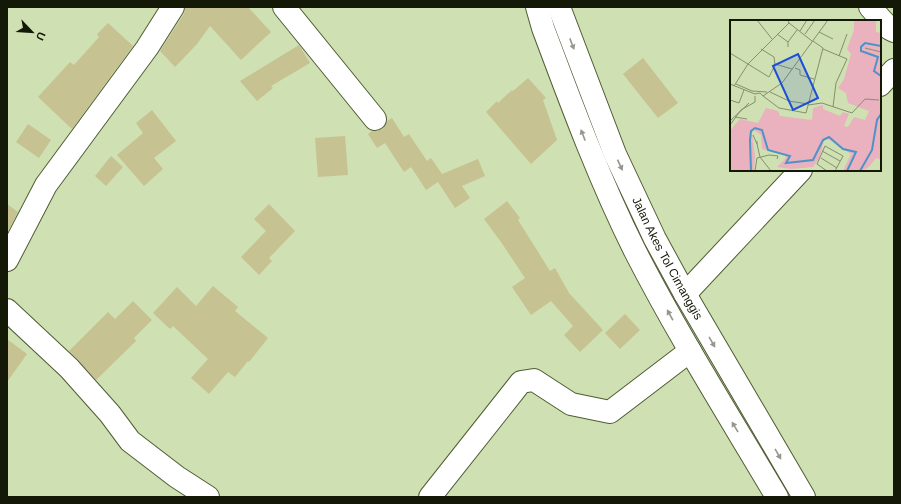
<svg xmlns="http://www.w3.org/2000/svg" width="901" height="504" viewBox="0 0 901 504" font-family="Helvetica,sans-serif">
	<rect width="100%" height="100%" fill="#cfe0b2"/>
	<path fill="#c6c292" d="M 185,7 L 248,7 L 271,32 L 241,60 L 210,26 L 197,44 L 175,67 L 160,51 L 184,14 Z
		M 108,23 L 133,46 L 72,129 L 38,97 L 70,62 L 74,65 L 99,37 L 97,34 Z
		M 299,45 L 310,63 L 271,86 L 273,88 L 257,101 L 240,81 Z
		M 643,58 L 678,103 L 658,118 L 623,74 Z
		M 528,78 L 546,98 L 543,100 L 557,140 L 531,164 L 486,112 L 497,101 L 498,103 L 512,90 L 513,91 Z
		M 152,110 L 176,141 L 154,158 L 163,169 L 144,186 L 117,155 L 143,133 L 136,123 Z
		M 392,118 L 404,137 L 409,134 L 427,161 L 431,158 L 442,174 L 478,159 L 485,176 L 462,186 L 470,198 L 455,208 L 438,182 L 426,190 L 411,167 L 404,172 L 385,143 L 377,148 L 368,134 L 372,131 L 377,131 L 383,129 L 387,121 Z
		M 28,124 L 51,140 L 39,158 L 16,142 Z
		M 345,136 L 348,175 L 318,177 L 315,138 Z
		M 111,156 L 123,167 L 106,186 L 95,176 Z
		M 507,201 L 520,218 L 518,220 L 550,271 L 555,268 L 569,293 L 603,330 L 580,352 L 564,335 L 573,326 L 551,301 L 531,315 L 512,287 L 525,278 L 501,242 L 484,219 Z
		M 7,204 L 18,212 L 7,233 Z
		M 269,204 L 295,231 L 269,258 L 272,261 L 259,275 L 241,257 L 266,231 L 254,219 Z
		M 213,286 L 238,307 L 235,311 L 268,338 L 249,362 L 248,361 L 235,377 L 228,372 L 209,394 L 191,378 L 208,359 L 173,326 L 170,329 L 153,313 L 177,287 L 196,306 Z
		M 133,301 L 152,320 L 134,338 L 136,341 L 96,380 L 69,351 L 108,312 L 115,319 Z
		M 625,314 L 640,330 L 620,349 L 605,333 Z
		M 7,339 L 27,354 L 7,382 Z"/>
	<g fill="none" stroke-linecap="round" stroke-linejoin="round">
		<g stroke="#4f5c34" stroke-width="24">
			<path id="minor" d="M 284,7 L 375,119
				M 870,7 L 890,29 L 894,31
				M 880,85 L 894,70
				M 7,260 L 46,185 L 147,48 L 173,7
				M 685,294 L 801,170
				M 7,310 L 69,368 L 110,414 L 130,441 L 177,477 L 208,497
				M 430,497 L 521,382 L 534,380 L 571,404 L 610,412 L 690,351"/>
		</g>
		<g stroke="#4f5c34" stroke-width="24">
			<g id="major">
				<path d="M 537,7 L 543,28 C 571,103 599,179 635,251 C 678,335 729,416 777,497"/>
				<path id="s1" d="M 559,7 L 615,154 L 655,239 L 685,294 L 804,497"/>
			</g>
		</g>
		<use href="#minor" stroke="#fff" stroke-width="22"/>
		<use href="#major" stroke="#fff" stroke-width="22"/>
	</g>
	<defs><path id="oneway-solid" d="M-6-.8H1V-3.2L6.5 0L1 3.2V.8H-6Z"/></defs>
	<g fill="#95978f">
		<use href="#oneway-solid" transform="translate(572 44) rotate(69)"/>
		<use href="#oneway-solid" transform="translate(583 135) rotate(-111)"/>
		<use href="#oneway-solid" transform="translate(620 165) rotate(65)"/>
		<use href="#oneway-solid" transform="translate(670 315) rotate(-119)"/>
		<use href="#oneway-solid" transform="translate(712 342) rotate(60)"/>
		<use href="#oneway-solid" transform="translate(735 427) rotate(-121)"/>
		<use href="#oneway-solid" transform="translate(778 454) rotate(60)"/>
	</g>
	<g text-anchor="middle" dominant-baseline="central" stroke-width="3" stroke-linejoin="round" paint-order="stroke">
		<g font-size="12" fill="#131807" stroke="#cfe0b2">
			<text stroke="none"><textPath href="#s1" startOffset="274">Jalan Akes Tol Cimanggis</textPath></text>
		</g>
	</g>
	<g transform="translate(730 20)">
		<rect width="151" height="151" fill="#cfe0b2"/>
		<path d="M 124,0 L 146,0 L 146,12 L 151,13 L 151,140 L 146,138 L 139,147 L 132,151 L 113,151 L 121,134 L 98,119 L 94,120 L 90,137 L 83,147 L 62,149 L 47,147 L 56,138 L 55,135 L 32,129 L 31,115 L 24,110 L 22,113 L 25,136 L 24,151 L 0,151 L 0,111 L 10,99 L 28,103 L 36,88 L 48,91 L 50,96 L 82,100 L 83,88 L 93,85 L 93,89 L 110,96 L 113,92 L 119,94 L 114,106 L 118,107 L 124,97 L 135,100 L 139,91 L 118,83 L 116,73 L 108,68 L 114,59 L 121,34 L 117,29 L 124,10 Z" fill="#e9b2be"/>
		<path fill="none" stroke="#4f92c7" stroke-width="2" d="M 151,26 L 135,23 L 131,27 L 131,31 L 148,37 L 144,51 L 151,56M 21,151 L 20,120 L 21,111 L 25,108 L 32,110 L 38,130 L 60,136 L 56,143 L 83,140 L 93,120 L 99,117 L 113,129 L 126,132 L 117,151M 130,151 L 142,130 L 147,100 L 151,94"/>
		<path fill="none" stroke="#84906e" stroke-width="1" d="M 27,0 L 42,19M 59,3 L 82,21M 70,11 L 77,0M 89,12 L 103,19M 47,14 L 58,22 L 58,27M 75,14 L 85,0M 58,22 L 67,10M 135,28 L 151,32M 93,29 L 117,39 L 106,63 L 103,87M 0,33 L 39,57 L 45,45 L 44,37 L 31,29M 109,36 L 117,14M 45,44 L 62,49M 65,48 L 70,50 L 70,55 L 84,59M 0,64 L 25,74M 6,64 L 22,71 L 37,72M 4,66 L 18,44 L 59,3 L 58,0M 40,72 L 59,81 L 78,84M 25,74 L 30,73 L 33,76 L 52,63 L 98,0M 33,76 L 49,88 L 76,93 L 93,28 L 83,21M 0,80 L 9,83 L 14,70M 78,85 L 92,83 L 122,93 L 135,79 L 149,80M 5,97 L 17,99M 0,101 L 19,83M 0,105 L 11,90 L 25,82 L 25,76M 23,115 L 27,124 L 27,121M 27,124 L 30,137 L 41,151M 92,131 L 110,141M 91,138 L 107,148M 25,151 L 27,138 L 39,135 L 48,136 L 47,139M 97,151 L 87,144 L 95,126 L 113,136 L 105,151"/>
		<path fill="#1d4ed8" fill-opacity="0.15" stroke="#1d4ed8" stroke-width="2" d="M 68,34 L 88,78 L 63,90 L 43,46 Z"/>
		<rect width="151" height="151" fill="none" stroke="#131807" stroke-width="2"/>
	</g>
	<rect width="901" height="504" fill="none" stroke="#131807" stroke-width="16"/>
	<g transform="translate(32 32) rotate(115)" stroke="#cfe0b2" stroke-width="3" paint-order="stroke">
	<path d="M0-3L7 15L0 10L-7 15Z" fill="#131807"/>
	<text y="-6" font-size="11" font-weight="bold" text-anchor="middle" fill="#131807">U</text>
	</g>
</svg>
